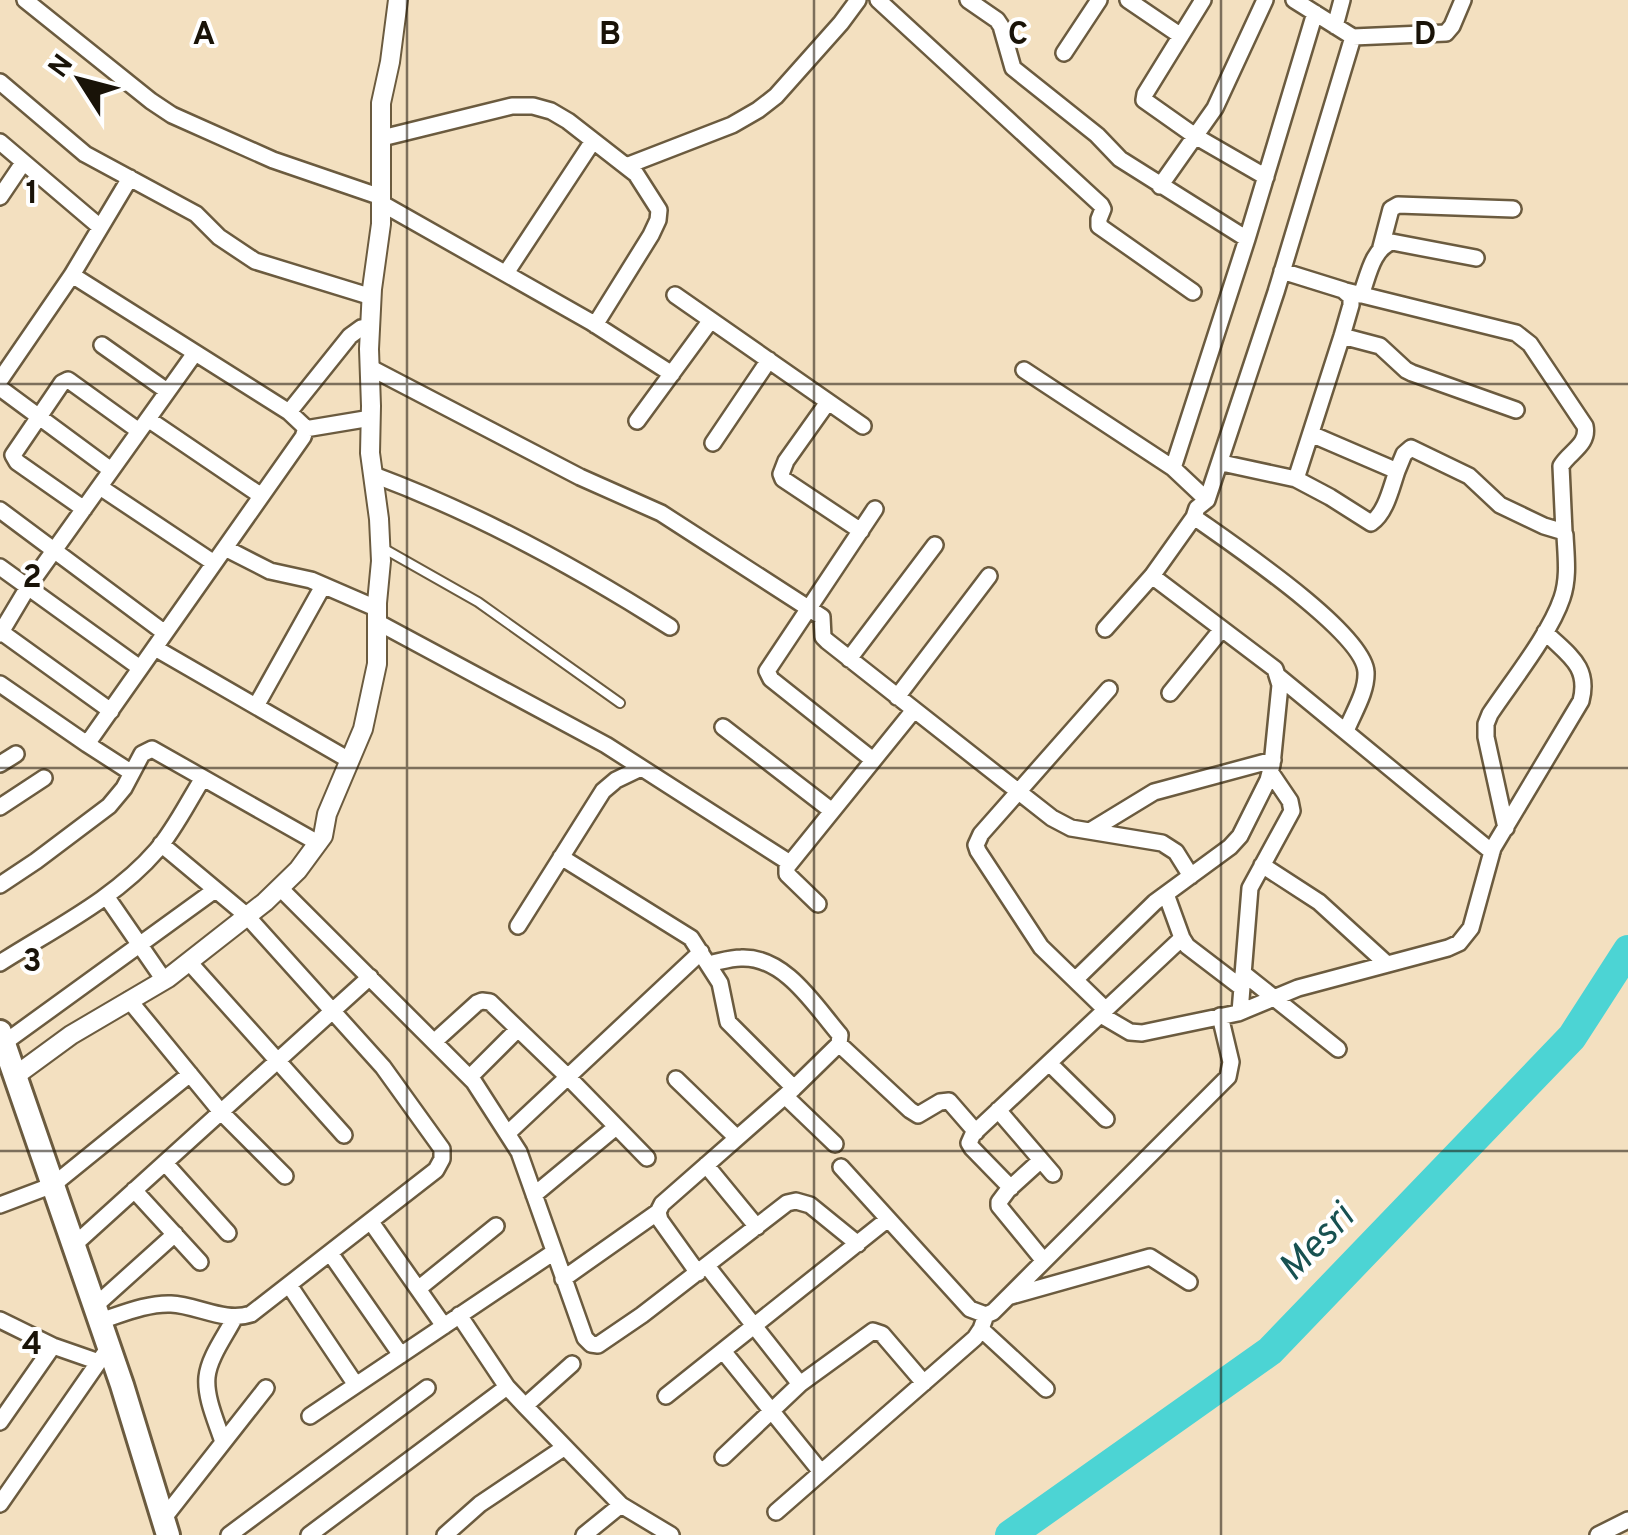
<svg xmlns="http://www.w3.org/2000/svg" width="1628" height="1535" viewBox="0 0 1628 1535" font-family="Overpass,sans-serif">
	<rect width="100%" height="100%" fill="#f3e0c0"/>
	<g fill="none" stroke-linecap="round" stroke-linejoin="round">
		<path stroke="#4cd4d4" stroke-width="30" d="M 1010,1535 L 1270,1351 L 1572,1037 L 1628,950"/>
		<g stroke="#6b5b3f" stroke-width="12">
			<path id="service" d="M 381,547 L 478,602 L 620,703"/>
		</g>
		<g stroke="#6b5b3f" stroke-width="20">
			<path id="minor" d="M 25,0 L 151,101 L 172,115 L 273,160 L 381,197
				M 878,0 L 1101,205 L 1103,209 L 1099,219 L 1099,226 L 1193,292
				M 968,0 L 997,20 L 1001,26 L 1013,68 L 1097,135 L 1120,159 L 1247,239
				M 1128,0 L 1181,36
				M 1203,0 L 1145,94 L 1144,100 L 1195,136 L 1266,177
				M 1294,0 L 1353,37 L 1446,33 L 1452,26 L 1463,0
				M 1335,26 L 1342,0
				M 1064,53 L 1099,0
				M 0,82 L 85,154 L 196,214 L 219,237 L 255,261 L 372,297
				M 382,138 L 512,106 L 533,106 L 551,111 L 568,121 L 636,174 L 659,210 L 658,220 L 651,235 L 595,325
				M 0,142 L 100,227
				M 626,166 L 732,125 L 758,110 L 776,96 L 841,23 L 858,0
				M 1160,186 L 1215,108 L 1265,0
				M 0,197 L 23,163
				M 381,203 L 591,322 L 672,374
				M 1381,247 L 1391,209 L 1398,205 L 1513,209
				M 1282,271 L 1343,290 L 1351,297 L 1351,305 L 1342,336 L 1296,479
				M 506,273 L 593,141
				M 72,275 L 289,412 L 306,428 L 303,437 L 87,744
				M 1346,291 L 1516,333 L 1530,344 L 1585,426 C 1589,445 1569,452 1561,466 L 1564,532
				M 675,295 L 863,426
				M 1361,295 C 1368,277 1372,249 1392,242 L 1476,258
				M 1342,336 L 1380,346 L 1406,370 L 1412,373 L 1516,410
				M 102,345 L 167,391
				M 369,367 L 580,477 L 661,513 L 822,617 L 823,637 L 827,641 L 1052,818 L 1071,828 L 1162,843 L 1176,852 L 1191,876
				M 1024,370 L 1173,468 L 1207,500
				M 0,380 L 72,275 L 130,178
				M 0,388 L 111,470
				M 828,402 L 786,461 L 781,474 L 783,479 L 861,531
				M 289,412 L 350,336 L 361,328 L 371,327
				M 148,419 L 260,495
				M 637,421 L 711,320
				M 305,429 L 371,418
				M 1311,434 L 1397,471 L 1404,454 L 1411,448 L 1469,476 L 1500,505 L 1544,526 L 1564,532 L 1565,535 C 1566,556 1569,578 1562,598 C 1550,634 1512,681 1490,714 L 1486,724 L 1486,737 L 1506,828
				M 713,443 L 769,360
				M 1222,463 L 1296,479 L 1330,497 L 1371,523 C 1386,513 1391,488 1397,471
				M 1173,468 L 1247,239 L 1315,13
				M 374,475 C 479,514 576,567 670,627
				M 100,487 L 214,563
				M 84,509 L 17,462 L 13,455 L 62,383 L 68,380 L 71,382 L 139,431
				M 0,510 L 165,633
				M 1194,517 C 1229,542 1364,632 1366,672 C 1367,692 1353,713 1346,731
				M 225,548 L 270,571 L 311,580 L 378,609
				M 0,567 L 140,668
				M 379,623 L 606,745 L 790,863
				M 1105,629 L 1152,576 L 1194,517 L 1197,508 L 1207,500 L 1276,292 L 1353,37
				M 0,631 L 111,711
				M 0,634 L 28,587 L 195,353
				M 155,648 L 349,760
				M 849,659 L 935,545
				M 1278,676 L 1492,852
				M 0,684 L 87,744 L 132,773
				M 1170,693 L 1222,629
				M 897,697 L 989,576
				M 256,706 L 323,586
				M 723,727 L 832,811
				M 873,760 L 771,679 L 767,671 L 875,509
				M 0,764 L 16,754
				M 0,807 L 44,778
				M 1090,831 L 1154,792 L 1273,760
				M 561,857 L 691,938 L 720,983 L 728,1022 L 794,1088
				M 1262,865 L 1319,902 L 1387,964
				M 0,885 L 36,861 L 109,806 L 124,788 L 142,754 L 152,749 L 318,843
				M 280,888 L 474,1082 L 519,1152 L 585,1338 L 591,1344 L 598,1345 L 642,1315 L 787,1203 L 796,1201 L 810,1205 L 858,1244
				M 1166,894 L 1182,938 L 1187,946 L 1242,988
				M 106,896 L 164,980
				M 818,904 L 787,874 L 787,867 L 914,710
				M 518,926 L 603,791 L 616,780 L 641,768
				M 189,962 L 344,1135
				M 0,963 C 53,929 115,899 157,850 C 175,829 188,802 203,778
				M 708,964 C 719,962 730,958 741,958 C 785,956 815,1006 840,1035 L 839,1044 L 910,1110 L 918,1115 L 940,1102 L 949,1101 L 976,1132
				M 1243,973 L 1338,1049
				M 1076,979 L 1155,902 L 1230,847 L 1240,836 L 1268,780 L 1272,765 L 1280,685 L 1275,669 L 1152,576
				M 129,1000 L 221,1112 L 285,1176
				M 1106,1010 L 1041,947 L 978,851 L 976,845 L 981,834 L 1109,689
				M 1240,1012 L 1250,888 L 1292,811 L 1290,801 L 1271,773
				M 1101,1015 L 1130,1032 L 1142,1033 L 1238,1013 L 1298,988 L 1448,948 L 1459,943 L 1471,928 L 1493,848 L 1581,701 C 1590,666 1568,655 1545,632
				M 435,1041 L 477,1003 L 482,1001 L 490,1002 L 568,1077 L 647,1158
				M 4,1043 L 215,890
				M 1049,1063 L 1106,1119
				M 470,1077 L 518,1029
				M 676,1079 L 737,1138
				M 785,1096 L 835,1144
				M 998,1110 L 1053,1174
				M 509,1132 L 701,952
				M 1041,1160 L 1008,1190 L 999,1202 L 999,1206 L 1044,1261
				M 165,1163 L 228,1233
				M 706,1165 L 757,1227
				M 841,1167 L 970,1309 L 986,1315 L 993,1312 L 1228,1077 L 1231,1062 L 1220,1016
				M 1011,1188 L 972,1148 L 969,1143 L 973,1134 L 1182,938
				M 134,1190 L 200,1262
				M 534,1195 L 616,1127
				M 0,1205 L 53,1185 L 190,1074
				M 371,1222 L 444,1326
				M 74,1245 L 370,977
				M 330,1253 L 401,1355
				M 707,1266 L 800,1384
				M 698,1273 L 660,1220 L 658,1212 L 662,1204 L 794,1088 L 839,1044
				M 563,1279 L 658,1212
				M 289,1285 L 356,1385
				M 418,1289 L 496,1226
				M 1011,1296 L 1150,1257 L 1189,1282
				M 95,1306 L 175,1234
				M 459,1315 L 507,1387 L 525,1406 L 621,1505 L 671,1535
				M 0,1320 L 53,1346 L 99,1362
				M 100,1321 C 122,1314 147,1303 171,1304 C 197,1305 225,1323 251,1314 L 436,1170 L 442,1159 L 442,1149 L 383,1067 L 246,915 L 161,844
				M 981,1329 L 1046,1389
				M 723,1351 L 821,1472
				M 666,1396 L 888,1219
				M 525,1406 L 572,1364
				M 310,1416 L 554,1252
				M 0,1422 L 53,1346
				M 223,1442 C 217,1423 205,1398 207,1377 C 209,1357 226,1335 235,1317
				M 723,1457 L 800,1384 L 873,1331 L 882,1334 L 924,1383
				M 0,1504 L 109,1347
				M 776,1512 L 975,1338 L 981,1329 L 986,1315
				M 163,1519 L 266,1388
				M 229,1535 L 427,1388
				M 309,1535 L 507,1387
				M 445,1535 L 480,1504 L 565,1447
				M 584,1535 L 621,1505
				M 1598,1535 L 1628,1520"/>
		</g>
		<g stroke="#6b5b3f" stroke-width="22">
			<path id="tertiary" d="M 15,1076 L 71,1035 L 168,978 L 265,902 L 298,870 L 323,836 L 327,814 L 363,729 L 377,664 L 377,603 L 381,561 L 379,519 L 370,453 L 371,406 L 369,349 L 372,289 L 381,224 L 381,103 L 390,62 L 398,0"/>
		</g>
		<g stroke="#6b5b3f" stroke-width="28">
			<path id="primary" d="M 0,1032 L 122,1385 L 168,1535"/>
		</g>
		<use href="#service" stroke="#fff" stroke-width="8"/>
		<use href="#minor" stroke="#fff" stroke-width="15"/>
		<use href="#tertiary" stroke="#fff" stroke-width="18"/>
		<use href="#primary" stroke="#fff" stroke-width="22"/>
	</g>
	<path fill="none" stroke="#191308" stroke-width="2.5" stroke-opacity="0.55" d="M 407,0 L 407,1535M 814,0 L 814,1535M 1221,0 L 1221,1535M 0,384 L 1628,384M 0,768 L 1628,768M 0,1151 L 1628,1151"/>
	<g text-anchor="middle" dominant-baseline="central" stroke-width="8" stroke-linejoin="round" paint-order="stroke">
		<g font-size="38" font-style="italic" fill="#175151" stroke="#fff">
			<text transform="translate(1318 1244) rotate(-46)">Mesri</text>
		</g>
	</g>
	<g font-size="32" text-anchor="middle" font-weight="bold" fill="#191308" stroke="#fff" stroke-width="8" stroke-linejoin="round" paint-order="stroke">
		<text x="204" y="44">A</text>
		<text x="610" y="44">B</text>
		<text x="1018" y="44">C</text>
		<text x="1425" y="44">D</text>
		<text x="32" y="203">1</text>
		<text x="32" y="587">2</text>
		<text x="32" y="971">3</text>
		<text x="32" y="1354">4</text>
	</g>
	<g transform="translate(80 80) rotate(306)" stroke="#ffffff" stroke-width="8" paint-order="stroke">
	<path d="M0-8L18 38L0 25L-18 38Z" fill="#191308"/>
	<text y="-15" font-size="28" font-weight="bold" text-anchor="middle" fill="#191308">N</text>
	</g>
</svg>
